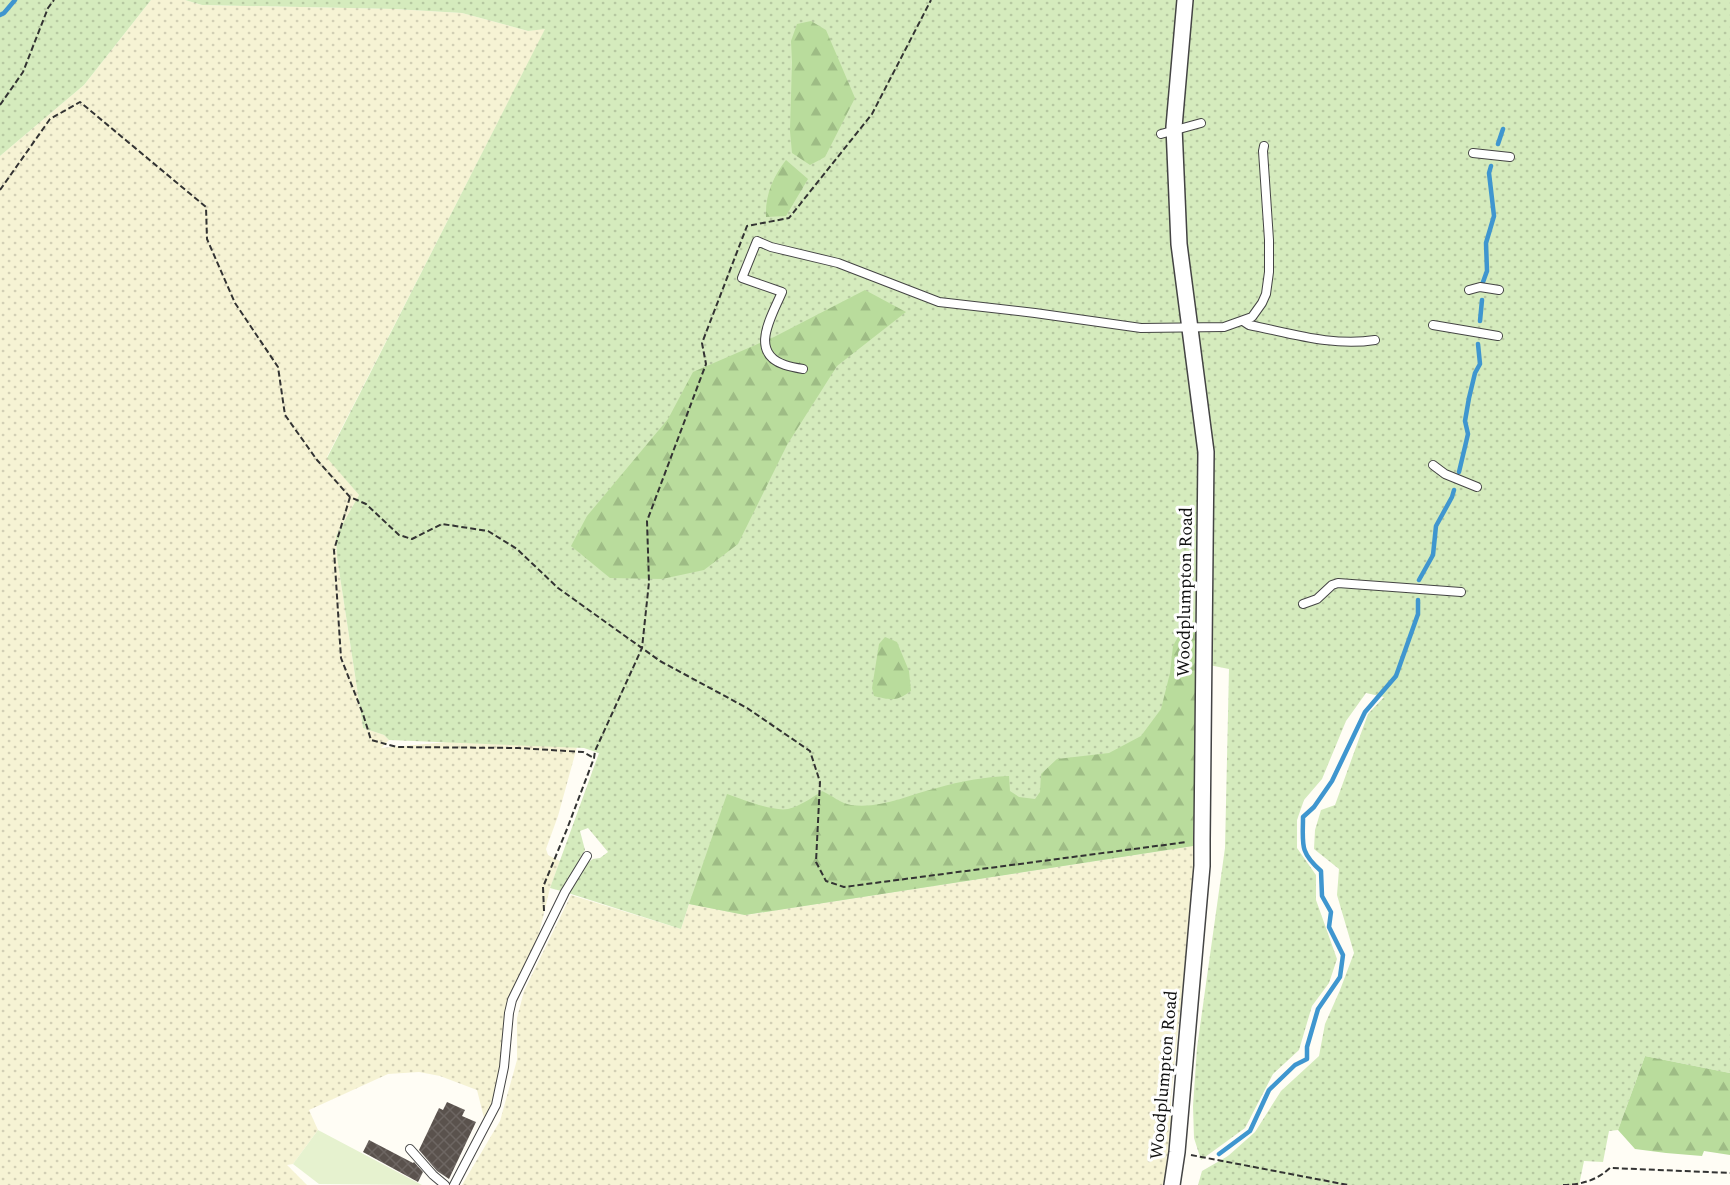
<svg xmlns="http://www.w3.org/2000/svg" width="1730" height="1185" viewBox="0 0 1730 1185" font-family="Spectral,serif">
	<defs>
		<pattern id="farmland-dots" width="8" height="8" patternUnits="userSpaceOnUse" patternTransform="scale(1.5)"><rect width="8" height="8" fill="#f6f3d4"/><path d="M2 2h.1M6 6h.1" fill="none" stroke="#d2cfb5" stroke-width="1.8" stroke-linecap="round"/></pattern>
		<pattern id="grass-dots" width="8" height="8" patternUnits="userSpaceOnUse" patternTransform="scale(1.5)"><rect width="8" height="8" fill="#d5ebbd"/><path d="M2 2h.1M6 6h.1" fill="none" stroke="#b6c8a1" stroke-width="1.8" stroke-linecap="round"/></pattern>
		<pattern id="forest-firs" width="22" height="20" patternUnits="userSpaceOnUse" patternTransform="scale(1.5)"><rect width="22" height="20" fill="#b9dc9c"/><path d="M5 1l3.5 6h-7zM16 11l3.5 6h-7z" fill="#9ebc85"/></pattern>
		<pattern id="building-cross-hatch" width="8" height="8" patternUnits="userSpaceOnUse" patternTransform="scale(1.5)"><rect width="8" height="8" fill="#5a524d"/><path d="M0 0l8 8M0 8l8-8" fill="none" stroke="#6d6662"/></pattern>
	</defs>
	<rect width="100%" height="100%" fill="#fffdf5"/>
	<path fill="url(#farmland-dots)" d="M 151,0 L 185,0 L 202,5 L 394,9 L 462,13 L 528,31 L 546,28 L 327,457 L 359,495 L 336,536 L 337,557 L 363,728 L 384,735 L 389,740 L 381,748 L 448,742 L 577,747 L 558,816 L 546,849 L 548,855 L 560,861 L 550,888 L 539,934 L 511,996 L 495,1098 L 485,1122 L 477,1090 L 440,1076 L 419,1072 L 388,1074 L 309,1110 L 318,1130 L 293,1164 L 287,1165 L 307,1185 L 0,1185 L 0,156 L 84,85 Z
		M 1193,846 L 1196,863 L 1171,1098 L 1171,1132 L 1168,1168 L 1163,1185 L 462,1185 L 500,1121 L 517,1060 L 517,1018 L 524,991 L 571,895 L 681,929 L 689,904 L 746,915 Z"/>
	<path fill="url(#grass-dots)" d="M 0,0 L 151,0 L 84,85 L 0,156 Z
		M 185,0 L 1730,0 L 1730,1073 L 1645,1056 L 1618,1130 L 1609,1131 L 1603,1162 L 1584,1161 L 1579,1185 L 1198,1185 L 1202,1171 L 1228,1156 L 1255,1132 L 1281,1091 L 1319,1056 L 1325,1024 L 1340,990 L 1354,953 L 1337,895 L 1339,869 L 1314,849 L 1315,830 L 1321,810 L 1335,805 L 1368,714 L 1384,697 L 1366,693 L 1346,721 L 1322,779 L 1304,800 L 1297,820 L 1297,848 L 1316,875 L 1316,900 L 1337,959 L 1329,983 L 1312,1006 L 1299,1050 L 1273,1074 L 1245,1128 L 1201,1160 L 1194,1138 L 1193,1106 L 1197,1048 L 1225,848 L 1229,669 L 1199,663 L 1193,846 L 745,915 L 689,904 L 681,929 L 568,893 L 587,863 L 593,859 L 600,858 L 608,852 L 588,828 L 580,831 L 585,850 L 561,891 L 550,888 L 599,753 L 584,748 L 389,740 L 384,735 L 363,728 L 337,557 L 336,536 L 359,495 L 327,458 L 545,29 L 528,31 L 462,13 L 394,9 L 202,5 Z"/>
	<path fill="url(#forest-firs)" d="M 811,21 L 826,30 L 855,98 L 825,157 L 810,165 L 792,153 L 790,131 L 792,62 L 791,41 L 797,24 Z
		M 786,160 L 808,179 L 786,216 L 766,217 C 765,195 773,177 786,160 Z
		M 865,290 L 906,312 L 837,366 L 787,445 L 738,544 L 704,570 L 662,579 L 610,578 L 571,546 L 587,516 L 668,419 L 693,372 L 774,337 Z
		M 1191,630 L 1196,631 L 1198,663 L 1193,846 L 745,915 L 689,904 L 727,794 C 742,799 773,812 788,809 C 800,806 812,798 822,791 C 833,796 840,803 851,805 C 881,809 908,795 937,788 C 961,781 984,777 1009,776 L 1010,791 L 1019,797 L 1035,799 L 1040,792 L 1041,774 L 1057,759 L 1109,753 L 1141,736 L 1161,709 L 1170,673 L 1173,646 L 1180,633 Z
		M 885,637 L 897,642 L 909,671 L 911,691 C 896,702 891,700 874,696 L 872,688 L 879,644 Z
		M 1645,1056 L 1730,1073 L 1730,1155 L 1704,1151 L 1702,1156 L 1666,1153 L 1635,1149 L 1618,1130 Z"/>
	<path fill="#e6f2cf" d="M 318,1130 L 422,1185 L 319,1184 L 293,1164 Z"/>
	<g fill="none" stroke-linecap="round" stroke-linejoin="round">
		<path stroke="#3f96cf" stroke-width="4.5" d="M 0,15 L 4,13 L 15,0
			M 1498,144 L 1503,129
			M 1483,282 L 1487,271 L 1486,243 L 1494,216 L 1489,173 L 1491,166
			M 1480,321 L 1482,300
			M 1459,472 L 1468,434 L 1465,421 L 1469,398 L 1475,373 L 1480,364 L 1478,344
			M 1419,580 L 1433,555 L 1436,526 L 1452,497 L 1454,490
			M 1219,1154 L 1250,1131 L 1269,1090 L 1295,1065 L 1307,1059 L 1307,1047 L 1318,1009 L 1340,977 L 1343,955 L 1329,927 L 1331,912 L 1322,896 L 1321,871 C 1299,852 1303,844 1303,817 L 1314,807 L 1332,781 L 1365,712 L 1396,676 L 1418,614 L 1418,600"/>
	</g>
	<path fill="url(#building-cross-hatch)" d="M 447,1102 L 465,1110 L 462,1116 L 476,1122 L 449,1179 L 437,1171 L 419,1150 L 439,1108 L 443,1110 Z
		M 369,1140 L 413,1163 L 414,1162 L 423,1172 L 418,1182 L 363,1152 Z"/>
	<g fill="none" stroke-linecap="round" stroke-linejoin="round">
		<g stroke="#444" stroke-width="10">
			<path id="service" d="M 1161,134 L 1201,123
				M 1473,153 L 1510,157
				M 1469,290 L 1480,287 L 1499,290
				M 1243,321 L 1249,325 C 1290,333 1333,347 1375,340
				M 1433,325 L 1498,336
				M 803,369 C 797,368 791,367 785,365 C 748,353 772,316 782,292 L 742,278 L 757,241 L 771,247 L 838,263 L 939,302 L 1035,313 L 1141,328 L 1224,327 L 1252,317 L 1262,303 L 1266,294 L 1269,272 L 1269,240 L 1263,151 L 1264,146
				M 1433,465 L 1445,474 L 1477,487
				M 1303,604 L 1317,599 L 1332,585 L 1338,583 L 1461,592
				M 410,1149 L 433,1175 L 445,1185
				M 454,1185 L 496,1105 L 504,1067 L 509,1013 L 512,1000 L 565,892 L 587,856"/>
		</g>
		<g stroke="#444" stroke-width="18">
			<path id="minor" d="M 1172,1185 L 1177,1152 L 1202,866 L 1202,840 L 1206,452 L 1179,244 L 1174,127 L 1185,0"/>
		</g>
		<path stroke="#333" stroke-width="2" stroke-dasharray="6 3" stroke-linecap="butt" d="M 0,105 L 23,72 L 48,8 L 54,0
			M 0,190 L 50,119 L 80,102 L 206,207 L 207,239 L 235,303 L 278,367 L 285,415 L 317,460 L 350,497 L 366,504 L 399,535 L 412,539 L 442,524 L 488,531 L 517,549 L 558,588 L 660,661 L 747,708 L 810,751 L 820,782 L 816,862 L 826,881 L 844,887 L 1187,842
			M 350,497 L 334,550 L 341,658 L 363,714 L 371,740 L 397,747 L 519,748 L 583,752 L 594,758
			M 544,911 L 543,887 L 567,829 L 594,758 L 595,751 L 642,648 L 649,582 L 647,521 L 706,364 L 702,343 L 747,226 L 789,218 L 872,114 L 931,0
			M 1191,1155 L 1348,1185
			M 1563,1185 C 1581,1185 1597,1180 1610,1168 L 1730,1173"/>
		<use href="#service" stroke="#fff" stroke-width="8"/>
		<use href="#minor" stroke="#fff" stroke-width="15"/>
	</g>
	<g text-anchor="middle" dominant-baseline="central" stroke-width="6" stroke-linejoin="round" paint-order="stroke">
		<g font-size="18" fill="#111" stroke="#fff">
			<text transform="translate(1185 592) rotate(-89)">Woodplumpton Road</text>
			<text transform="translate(1164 1075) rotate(-85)">Woodplumpton Road</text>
		</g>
	</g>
</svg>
